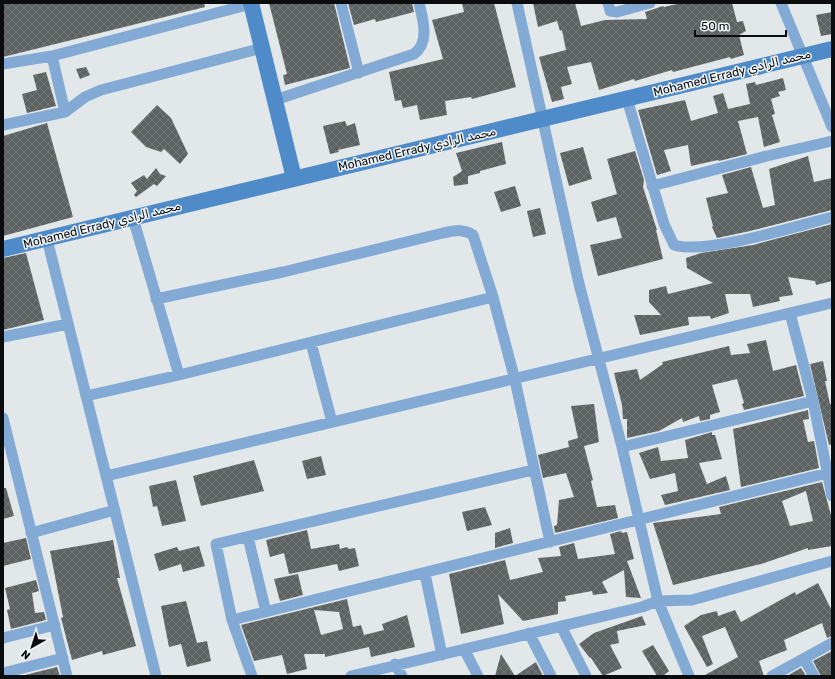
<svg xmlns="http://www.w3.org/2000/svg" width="835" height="679" viewBox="0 0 835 679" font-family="Rubik,'Noto Sans Arabic',sans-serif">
	<defs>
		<pattern id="building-cross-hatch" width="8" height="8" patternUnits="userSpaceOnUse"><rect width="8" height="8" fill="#5d6262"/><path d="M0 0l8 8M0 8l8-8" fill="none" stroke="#737777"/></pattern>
	</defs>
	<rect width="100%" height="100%" fill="#e2e8ea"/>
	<path fill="url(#building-cross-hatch)" fill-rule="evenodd" d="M 3,3 L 204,3 L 205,7 L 3,57 Z
		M 269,3 L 334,3 L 350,68 L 285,85 L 283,75 L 287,74 Z
		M 348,3 L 412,3 L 414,12 L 376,22 L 375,19 L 354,25 Z
		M 462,3 L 494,3 L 516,87 L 472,99 L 471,97 L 445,101 L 447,115 L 420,120 L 417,105 L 403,108 L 401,100 L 395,101 L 389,72 L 443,59 L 432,20 L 464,12 Z
		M 533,3 L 575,3 L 581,26 L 605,20 L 647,19 L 645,12 L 663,6 L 664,7 L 681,3 L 732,3 L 737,22 L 743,21 L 746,31 L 739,35 L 744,55 L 731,59 L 730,57 L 673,72 L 672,70 L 635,81 L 634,79 L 599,90 L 591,62 L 567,67 L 572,84 L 561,87 L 564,99 L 552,102 L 539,57 L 566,50 L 562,30 L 560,31 L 557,21 L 538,27 Z
		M 832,12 L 832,34 L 821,36 L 816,15 Z
		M 86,67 L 90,75 L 80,79 L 76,69 Z
		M 46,72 L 56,106 L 27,113 L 22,94 L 37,90 L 33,75 Z
		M 783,78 L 786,90 L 778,92 L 780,96 L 771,99 L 775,114 L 772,115 L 780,142 L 764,147 L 758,117 L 738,121 L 747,154 L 719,161 L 718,160 L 691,166 L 688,145 L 664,150 L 671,171 L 657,175 L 638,110 L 685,100 L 691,121 L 718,113 L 713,96 L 723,93 L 728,109 L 750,104 L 746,84 L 755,82 L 756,85 Z
		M 157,105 L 171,118 L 188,154 L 180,164 L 164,149 L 161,152 L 146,147 L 131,132 Z
		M 345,121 L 347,126 L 355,123 L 360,145 L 338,150 L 339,152 L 330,154 L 323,126 Z
		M 47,123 L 73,217 L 3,236 L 3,136 Z
		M 502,142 L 506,164 L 480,171 L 480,173 L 468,176 L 468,184 L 454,186 L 453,177 L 462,171 L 456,153 Z
		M 583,147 L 592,179 L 569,186 L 560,153 Z
		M 635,151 L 644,180 L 643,187 L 657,230 L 656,230 L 663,259 L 598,276 L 590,245 L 622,238 L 616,217 L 597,222 L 591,202 L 617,194 L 607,159 Z
		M 808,156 L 814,182 L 832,178 L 832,210 L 750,231 L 717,238 L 712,227 L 713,226 L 706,198 L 728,193 L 722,175 L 751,167 L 763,208 L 775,205 L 769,169 Z
		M 156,168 L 160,174 L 166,176 L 157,186 L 154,184 L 136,197 L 134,195 L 137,191 L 131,183 L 144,175 L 147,179 Z
		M 515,186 L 521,206 L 501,212 L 494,192 Z
		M 540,208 L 546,234 L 533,237 L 527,211 Z
		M 832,224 L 832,281 L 816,285 L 815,281 L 788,277 L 793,295 L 779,297 L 780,301 L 753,307 L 750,294 L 725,294 L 729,313 L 711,319 L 710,316 L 688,317 L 689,325 L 640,335 L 634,315 L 661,315 L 649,302 L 649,290 L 666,286 L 668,294 L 713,283 L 687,268 L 686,258 L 701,253 L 753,245 Z
		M 26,253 L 44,320 L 3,330 L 3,258 Z
		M 766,340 L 773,371 L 796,365 L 804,396 L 744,410 L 742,404 L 744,403 L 737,379 L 712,385 L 720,412 L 710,415 L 710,419 L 700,421 L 699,416 L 683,422 L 682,418 L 659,431 L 627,438 L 627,419 L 623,419 L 622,405 L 614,373 L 637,369 L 640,380 L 663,364 L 662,362 L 729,346 L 731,355 L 750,353 L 747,344 Z
		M 823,361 L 827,381 L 825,381 L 830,404 L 832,404 L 832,444 L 829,445 L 810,364 Z
		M 594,404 L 599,442 L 584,446 L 593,480 L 591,481 L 597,507 L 615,505 L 618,518 L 555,533 L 554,526 L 557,525 L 559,500 L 574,497 L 566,473 L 543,478 L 538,455 L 569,447 L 568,441 L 578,438 L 571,406 Z
		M 808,410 L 809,419 L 803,420 L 808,442 L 814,441 L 819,468 L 741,487 L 733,429 Z
		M 712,432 L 712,435 L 715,435 L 722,459 L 699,463 L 707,484 L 726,476 L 730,490 L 665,505 L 661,495 L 678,491 L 675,473 L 650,479 L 639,453 L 658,447 L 661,461 L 688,458 L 685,440 Z
		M 321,456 L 326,475 L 307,479 L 302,461 Z
		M 254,460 L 264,491 L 201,506 L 193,476 Z
		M 176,480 L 186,521 L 162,526 L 157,506 L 153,507 L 149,486 Z
		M 822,482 L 832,519 L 832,546 L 808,550 L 808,548 L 761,564 L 673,585 L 653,523 L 721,514 L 719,507 ZM 806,491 L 813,521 L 790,526 L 782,501 Z
		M 3,488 L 6,488 L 14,516 L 3,519 Z
		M 485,507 L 492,525 L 467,531 L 462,512 Z
		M 510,528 L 513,543 L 495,548 L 495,533 Z
		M 307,530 L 311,549 L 339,544 L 340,549 L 347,547 L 349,549 L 355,548 L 359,566 L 339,571 L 337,564 L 289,574 L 284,553 L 270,557 L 266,540 Z
		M 621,531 L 622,533 L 627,532 L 634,559 L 627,561 L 641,598 L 626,597 L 624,570 L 602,582 L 608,593 L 593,595 L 592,591 L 565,596 L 566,601 L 558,602 L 558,614 L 523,621 L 498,594 L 504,624 L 461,634 L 449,574 L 505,560 L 510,580 L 543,572 L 538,558 L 561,556 L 559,547 L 574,543 L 578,559 L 615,554 L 610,534 Z
		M 26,538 L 31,559 L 3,566 L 3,543 Z
		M 113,540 L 120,578 L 117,578 L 136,646 L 103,655 L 102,651 L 72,660 L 61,618 L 63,617 L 50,551 Z
		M 199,546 L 205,566 L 183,572 L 181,564 L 159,571 L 154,554 L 177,547 L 179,551 Z
		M 298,574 L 303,595 L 280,601 L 274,579 Z
		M 36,580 L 39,591 L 32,593 L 35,613 L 44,612 L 46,620 L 11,629 L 7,610 L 10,609 L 5,588 Z
		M 818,583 L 832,611 L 832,636 L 827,638 L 822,623 L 784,640 L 787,650 L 759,661 L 764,676 L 703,676 L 738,657 L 725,627 L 702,636 L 713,664 L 707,667 L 684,626 L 701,615 L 717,611 L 718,616 L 735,610 L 741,622 L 795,592 L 796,595 Z
		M 347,599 L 353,627 L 361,625 L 364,635 L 384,630 L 382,624 L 407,615 L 415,647 L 371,657 L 369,647 L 325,657 L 325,654 L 304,654 L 307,669 L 287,674 L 282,655 L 254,661 L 241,625 ZM 314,610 L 339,612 L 343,629 L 321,635 Z
		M 186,601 L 197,643 L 207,641 L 211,661 L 187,667 L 181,644 L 169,647 L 161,606 Z
		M 642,616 L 646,625 L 617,631 L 619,643 L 610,645 L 622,668 L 603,676 L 591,658 L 590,658 L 579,644 L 594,633 Z
		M 653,645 L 669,671 L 663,676 L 657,676 L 642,651 Z
		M 832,651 L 832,676 L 821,676 L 813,661 Z
		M 501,654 L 515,676 L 536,662 L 543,676 L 495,676 Z
		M 57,667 L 60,676 L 25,676 L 25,675 Z
		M 801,668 L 806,676 L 787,676 Z"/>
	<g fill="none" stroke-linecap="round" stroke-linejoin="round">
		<path stroke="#83aad4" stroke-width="11" d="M 341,3 L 359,73
			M 608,3 L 610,11 L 617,12 L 650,3
			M 781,3 L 832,127
			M 52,56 L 65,112
			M 3,64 L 52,56 L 251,4
			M 627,99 L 664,224 L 674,245 C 705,255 797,226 832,217
			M 275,100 L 414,54 C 430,42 423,20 419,3
			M 3,125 L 65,112 L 85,97 L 101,90 L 262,48
			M 652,186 L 767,156 L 832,141
			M 133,218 L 179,375
			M 47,239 L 156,676
			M 156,299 L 283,272 L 443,233 C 454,231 463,228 473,235 L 493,297 L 515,380 L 550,542
			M 790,313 L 813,401 L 832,496
			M 3,337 L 68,324
			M 311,343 L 332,422
			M 86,396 L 179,375 L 493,297
			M 3,418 L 67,676
			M 622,447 L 813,401
			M 106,476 L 832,303
			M 31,533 L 115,510
			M 248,537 L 266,612
			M 425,574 L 442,655
			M 232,620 L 832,472
			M 561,626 L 586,676
			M 529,633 L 551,676
			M 3,638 L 55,625
			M 464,649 L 478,676
			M 804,659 L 814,676
			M 395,664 L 402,676
			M 3,673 L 63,658
			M 252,676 L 232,620 L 216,544 L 533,470
			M 351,676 L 642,607 L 658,601 L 622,447 L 579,284 L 517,3
			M 689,676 L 658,601 L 692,600 L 832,561
			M 772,676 L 832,643"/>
		<path stroke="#4e8bc8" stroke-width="16" d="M 251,3 L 294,178
			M 3,249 L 832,49"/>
	</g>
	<g text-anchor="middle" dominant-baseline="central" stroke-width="3" stroke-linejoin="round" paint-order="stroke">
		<g font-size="12" fill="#0a0c0d" stroke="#eff5f8">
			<text transform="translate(732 73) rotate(-14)">Mohamed Errady محمد الرادي</text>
			<text transform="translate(417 149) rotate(-13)">Mohamed Errady محمد الرادي</text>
			<text transform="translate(102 225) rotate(-14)">Mohamed Errady محمد الرادي</text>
		</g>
	</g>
	<rect width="835" height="679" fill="none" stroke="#0a0c0d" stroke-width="8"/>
	<g transform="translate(32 647) rotate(219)" stroke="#eff5f8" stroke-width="3" paint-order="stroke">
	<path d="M0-3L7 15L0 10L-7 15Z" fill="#0a0c0d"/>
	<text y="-6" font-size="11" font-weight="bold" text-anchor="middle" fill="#0a0c0d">N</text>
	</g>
	<path d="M695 30v6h91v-6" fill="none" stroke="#0a0c0d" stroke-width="2"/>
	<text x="701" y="30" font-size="12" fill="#0a0c0d" stroke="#eff5f8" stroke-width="3" paint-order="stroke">50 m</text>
</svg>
